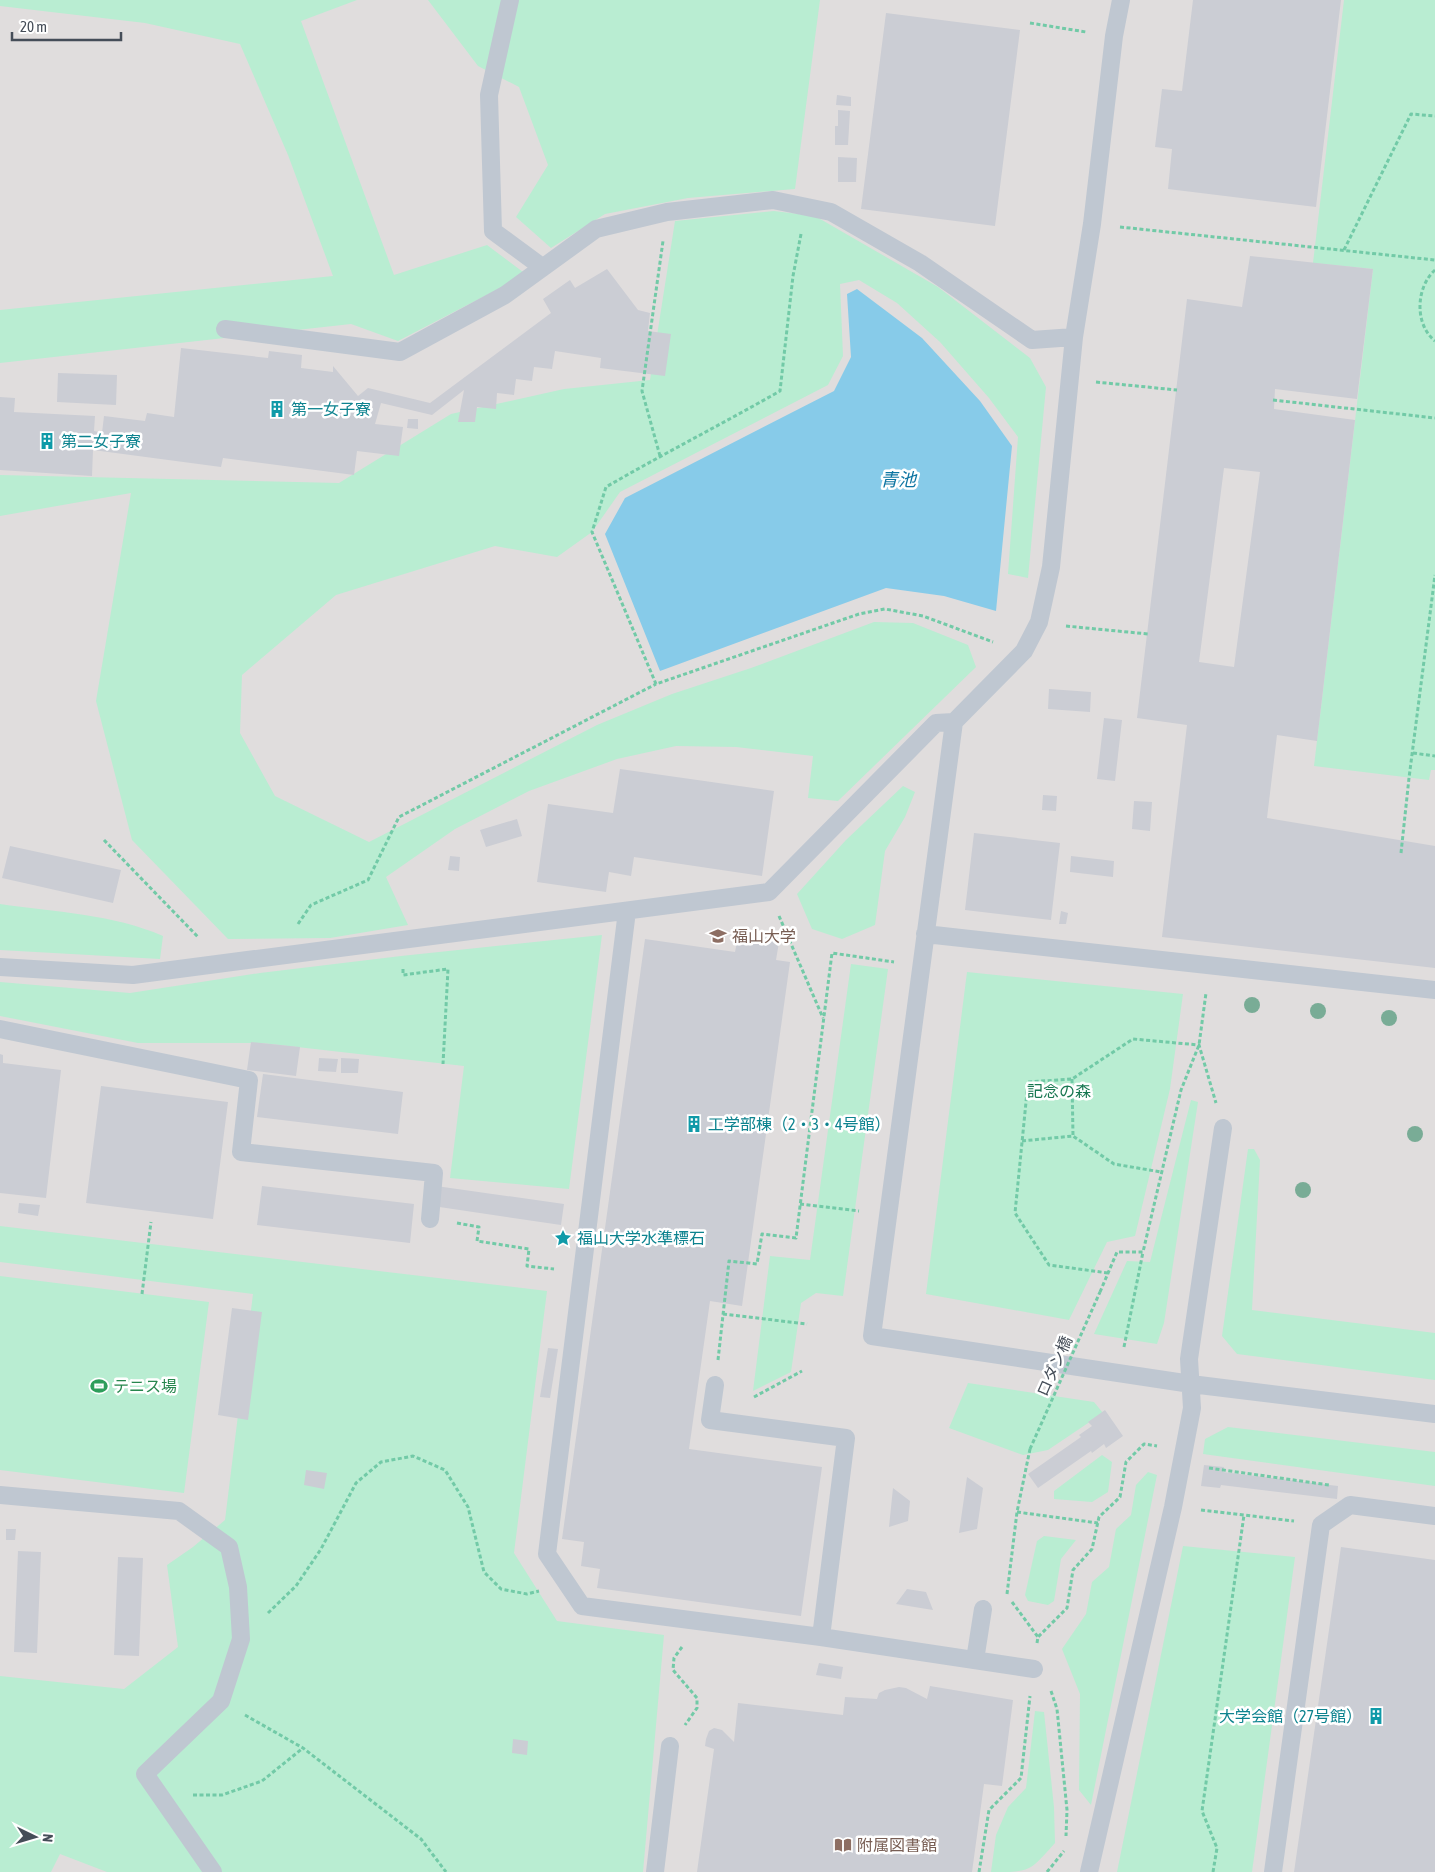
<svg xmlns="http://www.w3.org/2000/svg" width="1435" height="1872" viewBox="0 0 1435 1872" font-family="'Asap Condensed','Noto Sans JP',sans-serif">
	<rect width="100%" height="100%" fill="#efeceb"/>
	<path fill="#e0dddd" d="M 0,0 L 1435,0 L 1435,1872 L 0,1872 Z"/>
	<path fill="#b9edd2" d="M 0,0 L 357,0 L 301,21 L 394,275 L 487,245 L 523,272 L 502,287 L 398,341 L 351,324 L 0,363 L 0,310 L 333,276 L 288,155 L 240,44 L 145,23 L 0,6 Z
		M 428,0 L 820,0 L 795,189 L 688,198 L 605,214 L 551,248 L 516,217 L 548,165 L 519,87 L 478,66 Z
		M 1344,0 L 1435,0 L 1435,770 L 1431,770 L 1429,780 L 1314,766 L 1373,269 L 1313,263 Z
		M 774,211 L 815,216 L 938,287 L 1030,358 L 1046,387 L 1028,578 L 1008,574 L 1018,437 L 989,398 L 940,342 L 897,303 L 859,280 L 840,284 L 843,356 L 828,385 L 620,492 L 592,532 L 557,557 L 495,546 L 336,595 L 242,675 L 240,733 L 275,796 L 369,842 L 597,725 L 672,694 L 751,668 L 874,622 L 913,623 L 968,645 L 976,667 L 838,801 L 808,798 L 813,756 L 736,747 L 676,746 L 617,759 L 529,791 L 455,829 L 386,877 L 408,925 L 330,938 L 228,939 L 132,840 L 96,701 L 131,493 L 0,516 L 0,475 L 339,483 L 451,414 L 564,389 L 650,380 L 675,221 Z
		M 903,786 L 915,792 L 905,817 L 885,851 L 875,925 L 842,939 L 812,929 L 797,894 L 846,840 Z
		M 0,904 C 54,912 113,914 163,936 L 160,959 L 0,950 Z
		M 602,935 L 569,1189 L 450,1178 L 464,1066 L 262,1043 L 138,1043 L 0,1016 L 0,982 L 130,993 L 260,973 L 401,956 Z
		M 851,964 L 888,969 L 843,1296 L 816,1293 L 801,1303 L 791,1372 L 753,1391 L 770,1256 L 810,1260 Z
		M 967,972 L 1183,994 L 1170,1089 L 1135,1236 L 1107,1242 L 1069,1320 L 926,1294 Z
		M 1191,1100 L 1198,1102 L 1164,1323 L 1157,1344 L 1094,1334 L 1127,1261 L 1150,1262 Z
		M 1248,1149 L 1254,1149 L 1260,1160 L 1252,1310 L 1435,1333 L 1435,1380 L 1237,1354 L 1222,1336 Z
		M 0,1226 L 547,1291 L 514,1553 L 557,1621 L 664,1635 L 643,1872 L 107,1872 L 60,1854 L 51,1872 L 0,1872 L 0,1676 L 124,1689 L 178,1647 L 167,1565 L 193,1547 L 225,1520 L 253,1294 L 0,1262 Z
		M 0,1276 L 209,1302 L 184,1493 L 0,1470 Z
		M 968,1383 L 1094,1402 L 1103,1413 L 1048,1450 L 1023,1455 L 949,1428 Z
		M 1228,1427 L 1435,1452 L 1435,1486 L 1203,1454 L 1205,1439 Z
		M 1102,1455 L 1112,1462 L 1108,1492 L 1092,1502 L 1054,1499 L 1054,1491 Z
		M 1148,1472 L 1157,1475 L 1091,1805 L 1079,1790 L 1080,1694 L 1062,1649 L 1086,1614 L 1092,1582 L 1109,1567 L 1116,1529 L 1131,1515 L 1136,1485 Z
		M 1044,1536 L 1076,1540 L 1061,1559 L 1054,1601 L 1048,1605 L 1028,1601 L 1025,1595 L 1037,1541 Z
		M 1183,1546 L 1295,1557 L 1252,1872 L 1117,1872 Z
		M 1035,1711 L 1044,1712 L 1054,1807 L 1055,1843 C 1029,1872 1031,1872 991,1872 L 996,1835 L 1008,1807 L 1026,1788 Z"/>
	<path fill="#87cbe9" d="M 857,289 L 922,338 L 980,401 L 1012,446 L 996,611 L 944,596 L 886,588 L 660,671 L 605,534 L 625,498 L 834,391 L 851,357 L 847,294 Z"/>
	<path fill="#cbcdd4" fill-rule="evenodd" d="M 1193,0 L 1341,0 L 1316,207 L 1168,189 L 1172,149 L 1155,147 L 1162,89 L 1182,91 Z
		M 886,13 L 1020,30 L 995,226 L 861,209 Z
		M 837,95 L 851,97 L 851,106 L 836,105 Z
		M 838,110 L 850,111 L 848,145 L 835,145 L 835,126 L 838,126 Z
		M 838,157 L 857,158 L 856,182 L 838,182 Z
		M 1250,256 L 1373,269 L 1357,399 L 1275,389 L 1274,409 L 1355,420 L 1317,741 L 1277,735 L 1267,818 L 1435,846 L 1435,968 L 1162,937 L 1187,725 L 1137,718 L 1187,299 L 1242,307 ZM 1224,468 L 1260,472 L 1234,667 L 1199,662 Z
		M 607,269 L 638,310 L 650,313 L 648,331 L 671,334 L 665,376 L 600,368 L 601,358 L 555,351 L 552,369 L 534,367 L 532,381 L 516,379 L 514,395 L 497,393 L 496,409 L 477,407 L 475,422 L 458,422 L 464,390 L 432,415 L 381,403 L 375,424 L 403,427 L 399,456 L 357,451 L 354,475 L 223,458 L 221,467 L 93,450 L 92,476 L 0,470 L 0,397 L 15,398 L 14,412 L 95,416 L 94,431 L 102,433 L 104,416 L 145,421 L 147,413 L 174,417 L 181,348 L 268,358 L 269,351 L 302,355 L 301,368 L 333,372 L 333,366 L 358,396 L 368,388 L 430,403 L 551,313 L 543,299 L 570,280 L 575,288 Z
		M 58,373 L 117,375 L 116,405 L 57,402 Z
		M 408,419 L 418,419 L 418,429 L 407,428 Z
		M 1049,689 L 1091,692 L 1090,712 L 1048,709 Z
		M 1104,718 L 1122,720 L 1115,781 L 1097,779 Z
		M 620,769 L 774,791 L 762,876 L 634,857 L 631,876 L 609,872 L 606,892 L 537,882 L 548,804 L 613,813 Z
		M 1043,795 L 1057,796 L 1056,811 L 1042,810 Z
		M 1134,801 L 1152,802 L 1150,831 L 1132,829 Z
		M 517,819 L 522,836 L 486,847 L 480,830 Z
		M 974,833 L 1060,843 L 1051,920 L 965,910 Z
		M 10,846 L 121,870 L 113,903 L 2,878 Z
		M 450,856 L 460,857 L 459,871 L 448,870 Z
		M 1071,856 L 1114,861 L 1113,877 L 1070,872 Z
		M 1061,911 L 1068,913 L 1066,924 L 1059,924 Z
		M 738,937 L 779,942 L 776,960 L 790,962 L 742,1306 L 710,1301 L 689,1449 L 822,1467 L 801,1616 L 597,1588 L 600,1569 L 581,1566 L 584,1542 L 562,1539 L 645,939 L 735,952 Z
		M 251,1042 L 300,1047 L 296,1076 L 247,1070 Z
		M 0,1054 L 3,1055 L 3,1063 L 61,1070 L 46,1198 L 0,1193 Z
		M 319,1058 L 338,1059 L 336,1072 L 318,1071 Z
		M 341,1058 L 359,1059 L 358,1073 L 341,1073 Z
		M 263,1074 L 403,1092 L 398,1134 L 257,1117 Z
		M 101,1086 L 228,1102 L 213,1219 L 86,1203 Z
		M 429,1185 L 564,1204 L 561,1225 L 426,1205 Z
		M 262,1186 L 414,1204 L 410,1243 L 257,1225 Z
		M 19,1203 L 40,1205 L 38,1216 L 18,1213 Z
		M 232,1308 L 262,1312 L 248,1420 L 218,1415 Z
		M 548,1348 L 558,1349 L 550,1398 L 540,1397 Z
		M 1105,1410 L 1123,1436 L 1106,1448 L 1104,1444 L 1092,1453 L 1091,1451 L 1038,1488 L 1028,1474 L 1081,1437 L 1079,1435 L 1092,1426 L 1088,1422 Z
		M 1204,1465 L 1224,1467 L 1223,1472 L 1338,1486 L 1337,1499 L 1221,1485 L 1220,1488 L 1201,1486 Z
		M 306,1470 L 327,1473 L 324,1489 L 304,1485 Z
		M 967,1477 L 983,1488 L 977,1529 L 959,1533 Z
		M 893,1488 L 910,1501 L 908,1521 L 889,1527 Z
		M 6,1529 L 16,1529 L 15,1540 L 6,1540 Z
		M 1341,1547 L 1435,1560 L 1435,1872 L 1294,1872 Z
		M 18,1551 L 41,1552 L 37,1653 L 14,1652 Z
		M 118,1557 L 143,1558 L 139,1656 L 114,1655 Z
		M 907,1589 L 926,1592 L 933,1610 L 896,1604 Z
		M 819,1663 L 843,1667 L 841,1679 L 816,1675 Z
		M 930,1686 L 1013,1700 L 1002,1786 L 984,1784 L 972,1872 L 697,1872 L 714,1749 L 705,1746 L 706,1739 L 709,1731 L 714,1728 L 722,1730 L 734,1742 L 738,1703 L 843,1715 L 845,1697 L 877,1699 L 879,1693 L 885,1690 L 899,1687 L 906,1688 L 927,1699 Z
		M 513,1739 L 528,1741 L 527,1755 L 512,1753 Z"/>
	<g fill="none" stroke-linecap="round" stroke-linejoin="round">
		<path stroke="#72caa7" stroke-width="3" stroke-dasharray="4 2.5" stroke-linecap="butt" d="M 1030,23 L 1086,32
			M 1120,227 L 1435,260
			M 801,234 L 793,276 L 780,391 C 722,424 663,454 606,487 L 592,532 L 656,684 L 859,614 L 885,609 L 923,616 L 993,642
			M 1344,250 L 1411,114 L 1435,116
			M 1435,270 C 1416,287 1414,324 1435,341
			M 1096,382 L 1177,390
			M 1273,400 L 1435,418
			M 660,456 L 642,391 L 663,241
			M 1066,626 L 1148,634
			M 1413,753 L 1435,756
			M 104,840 L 199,938
			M 1401,853 L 1409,778 L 1435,575
			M 779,916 L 823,1018
			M 298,924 L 311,905 L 368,880 L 399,817 L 656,684
			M 403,969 L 403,975 L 448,969 L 443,1064
			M 1072,1079 L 1073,1136
			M 1022,1141 L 1073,1136 L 1114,1164 L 1161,1172
			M 800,1204 L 859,1211
			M 457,1223 L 479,1227 L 477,1241 L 529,1249 L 527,1266 L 554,1269
			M 1108,1273 L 1049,1265 L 1015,1213 L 1028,1082 L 1072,1079 L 1133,1039 L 1199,1045 L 1216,1103
			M 1100,1292 L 1117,1252 L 1143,1252 L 1181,1090 L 1199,1045 L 1206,993
			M 142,1294 L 151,1222
			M 723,1314 L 807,1324
			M 1124,1347 L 1143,1252
			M 718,1360 L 729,1261 L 757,1264 L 762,1234 L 796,1238 L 832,953 L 894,962
			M 754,1397 L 802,1371
			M 1209,1468 L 1329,1485
			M 1201,1510 L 1294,1521
			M 1017,1512 L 1098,1523
			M 1007,1594 L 1017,1512 L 1030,1449
			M 1012,1602 L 1038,1637
			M 268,1613 L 296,1586 L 321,1549 L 356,1483 L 381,1462 L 413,1456 L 445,1470 L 468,1507 L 484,1572 L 501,1589 L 527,1594 L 539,1591
			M 1037,1643 L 1038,1637 L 1067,1608 L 1073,1570 L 1092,1549 L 1099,1517 L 1120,1497 L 1126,1462 L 1144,1444 L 1157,1446
			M 682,1647 L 674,1658 L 673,1670 L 697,1698 L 697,1708 L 685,1725
			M 1051,1691 L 1057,1709 L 1067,1810 L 1066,1836
			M 245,1715 L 303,1748 L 421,1839 L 446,1872
			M 193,1795 L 222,1795 L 262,1781 L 303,1748
			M 979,1872 L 989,1810 L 1021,1778 L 1030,1696
			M 1047,1872 L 1064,1851
			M 1213,1872 L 1217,1848 L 1202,1811 L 1244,1515"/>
		<path stroke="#bfc7d1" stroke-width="18" d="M 510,0 L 489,95 L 493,231 L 542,267
			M 1121,0 L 1114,36 L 1092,224 L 1074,337 L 1051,567 L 1039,622 L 1024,651 L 954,722 L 872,1336 L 1191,1384 L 1435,1414
			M 225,329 L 400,352 L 505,295 L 596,229 L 667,212 L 773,200 L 831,212 L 920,263 L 1032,340 L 1074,337
			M 627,911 L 547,1554 L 582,1606 L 821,1637 L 846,1438 L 710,1420 L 715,1385
			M 925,934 L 1435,990
			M 0,967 L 133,975 L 769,892 L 936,723 L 954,722
			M 0,1029 L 249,1080 L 241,1152 L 434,1173 L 430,1219
			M 0,1495 L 179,1511 L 229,1547 L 238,1587 L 241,1639 L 221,1701 L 145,1774 L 213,1872
			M 821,1637 L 1034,1669
			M 975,1660 L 983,1609
			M 655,1872 L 670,1746
			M 1089,1872 L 1173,1507 L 1192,1408 L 1189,1359 L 1223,1128
			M 1273,1872 L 1321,1525 L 1350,1505 L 1435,1516"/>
		<path stroke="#72caa7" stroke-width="3" stroke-dasharray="4 2.5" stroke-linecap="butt" d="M 1030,1449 L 1100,1292"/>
	</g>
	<g fill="#79ac96">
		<circle cx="1252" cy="1005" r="8"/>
		<circle cx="1318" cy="1011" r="8"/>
		<circle cx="1389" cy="1018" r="8"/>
		<circle cx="1415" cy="1134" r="8"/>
		<circle cx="1303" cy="1190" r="8"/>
	</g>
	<defs>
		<g id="building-bare" transform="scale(1.35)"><path d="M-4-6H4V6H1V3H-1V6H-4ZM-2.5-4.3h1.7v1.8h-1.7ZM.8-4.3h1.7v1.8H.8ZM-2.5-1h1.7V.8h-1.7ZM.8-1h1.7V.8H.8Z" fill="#0f9aa8" stroke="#fff" stroke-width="2.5" paint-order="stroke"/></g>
		<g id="university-bare" transform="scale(1.35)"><path d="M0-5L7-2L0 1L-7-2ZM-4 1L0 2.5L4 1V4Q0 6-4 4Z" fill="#8d6e63" stroke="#fff" stroke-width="2.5" paint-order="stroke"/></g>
		<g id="sight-bare" transform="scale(1.35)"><path d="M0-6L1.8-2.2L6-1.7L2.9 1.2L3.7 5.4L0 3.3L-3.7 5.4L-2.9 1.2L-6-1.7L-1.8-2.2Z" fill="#0f9aa8" stroke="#fff" stroke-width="2.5" paint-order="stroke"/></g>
		<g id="stadium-bare" transform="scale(1.35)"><path d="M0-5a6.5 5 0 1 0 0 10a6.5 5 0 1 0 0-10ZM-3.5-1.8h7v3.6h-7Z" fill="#2e9e5b" stroke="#fff" stroke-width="2.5" paint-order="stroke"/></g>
		<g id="library-bare" transform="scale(1.35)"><path d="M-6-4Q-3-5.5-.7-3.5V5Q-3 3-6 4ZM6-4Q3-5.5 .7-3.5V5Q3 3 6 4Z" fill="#8d6e63" stroke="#fff" stroke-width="2.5" paint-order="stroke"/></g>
	</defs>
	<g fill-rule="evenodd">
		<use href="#building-bare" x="277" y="409"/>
		<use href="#building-bare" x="47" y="441"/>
		<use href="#university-bare" x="718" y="936"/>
		<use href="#building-bare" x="694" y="1124"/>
		<use href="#sight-bare" x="563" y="1238"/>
		<use href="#stadium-bare" x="99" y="1386"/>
		<use href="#building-bare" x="1376" y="1716"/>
		<use href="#library-bare" x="843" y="1845"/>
	</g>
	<g text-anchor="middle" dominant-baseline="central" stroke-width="5" stroke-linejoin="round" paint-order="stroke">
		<g font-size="16" fill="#0d838f" stroke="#fff" text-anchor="start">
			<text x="291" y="409">第一女子寮</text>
			<text x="61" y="441">第二女子寮</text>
			<text x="708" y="1124">工学部棟（2・3・4号館）</text>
			<text x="577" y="1238">福山大学水準標石</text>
			<text x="1362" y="1716" text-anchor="end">大学会館（27号館）</text>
		</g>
		<g font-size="16" fill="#785e54" stroke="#fff" text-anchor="start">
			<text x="732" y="936">福山大学</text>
			<text x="857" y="1845">附属図書館</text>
		</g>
		<g font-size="16" fill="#187751" stroke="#fff">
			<text x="1059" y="1091">記念の森</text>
		</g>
		<g font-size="16" fill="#454d58" stroke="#fff">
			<text transform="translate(1054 1366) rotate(-66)">ロダン橋</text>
		</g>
		<g font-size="16" fill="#27864d" stroke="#fff" text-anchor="start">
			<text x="113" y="1386">テニス場</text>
		</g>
		<g font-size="18" font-style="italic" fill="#0e75a2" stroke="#fff">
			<text x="898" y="479">青池</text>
		</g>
	</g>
	<g transform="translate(35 1837) rotate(95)" stroke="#ffffff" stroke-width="4" paint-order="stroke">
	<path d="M0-4L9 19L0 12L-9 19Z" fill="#454d58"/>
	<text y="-8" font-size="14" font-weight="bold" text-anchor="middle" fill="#454d58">N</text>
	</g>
	<path d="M12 32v8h109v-8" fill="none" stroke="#454d58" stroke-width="2.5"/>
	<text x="20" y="32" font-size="15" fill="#454d58" stroke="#ffffff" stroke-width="4" paint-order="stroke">20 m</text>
</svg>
